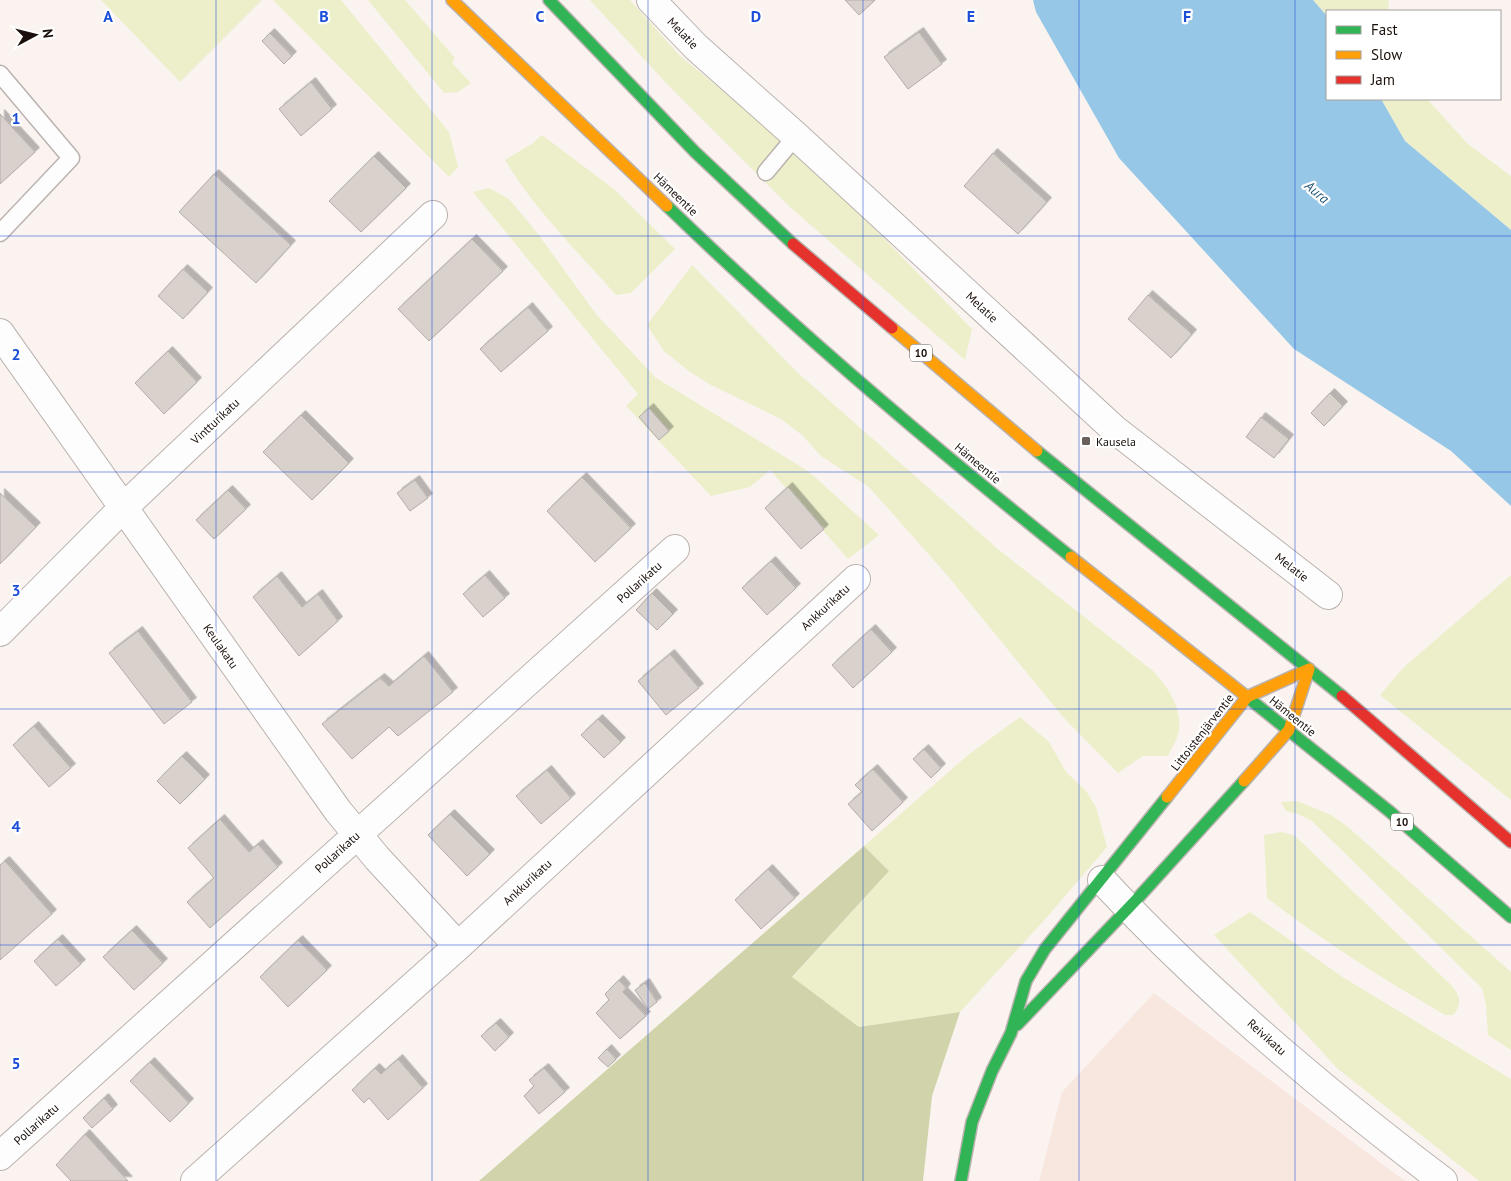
<svg xmlns="http://www.w3.org/2000/svg" width="1511" height="1181" viewBox="0 0 1511 1181" font-family="'PT Sans',sans-serif">
	<defs>
		<filter id="shadow"><feDropShadow dx="4.5" dy="-4.5" stdDeviation="0" flood-color="#0004"/></filter>
	</defs>
	<rect width="100%" height="100%" fill="#faf3f0"/>
	<path fill="#f8e7df" d="M 1154,993 L 1405,1181 L 1039,1181 L 1062,1092 Z"/>
	<path fill="#ecefca" d="M 101,0 L 262,0 L 180,82 Z
		M 273,0 L 341,0 L 449,132 L 458,167 L 449,177 Z
		M 368,0 L 405,0 L 455,58 L 452,63 L 471,83 L 458,92 L 444,93 Z
		M 590,0 L 630,0 L 680,56 L 804,156 L 972,329 L 965,360 L 789,206 L 667,84 Z
		M 1313,0 L 1389,0 L 1388,11 L 1327,11 L 1327,16 Z
		M 1381,99 L 1427,99 L 1468,144 L 1511,176 L 1511,230 L 1405,141 Z
		M 542,135 L 615,190 L 675,249 L 631,293 L 616,295 C 578,252 535,210 505,160 L 533,143 Z
		M 489,188 L 509,199 L 538,234 L 596,314 L 656,378 L 808,471 L 879,535 L 848,559 L 770,470 L 750,487 L 711,496 L 626,406 L 638,394 L 473,192 Z
		M 692,265 L 798,373 L 999,550 L 1153,671 C 1168,687 1184,710 1178,734 C 1176,742 1171,749 1168,756 L 1143,756 L 1118,773 L 1063,717 L 947,575 L 869,487 L 821,456 L 802,435 L 781,419 L 711,385 L 690,372 L 664,351 L 647,325 Z
		M 1511,575 L 1511,800 L 1380,695 L 1404,667 Z
		M 1020,717 L 1049,742 L 1066,772 L 1086,791 L 1096,807 L 1107,847 L 1048,916 L 960,1012 L 859,1027 L 792,978 L 889,871 L 864,846 L 968,755 Z
		M 1297,801 L 1331,815 L 1348,827 L 1511,972 L 1511,1050 L 1488,1035 L 1486,1005 L 1482,988 L 1312,821 L 1298,814 L 1286,811 L 1281,802 Z
		M 1282,832 L 1295,836 L 1449,983 C 1459,993 1464,1003 1453,1015 L 1445,1015 C 1383,979 1324,942 1267,898 L 1264,835 Z
		M 1250,912 L 1344,978 L 1511,1079 L 1511,1181 L 1479,1181 L 1337,1068 L 1214,935 Z"/>
	<path fill="#d1d4aa" d="M 864,846 L 889,871 L 792,977 L 859,1027 L 960,1012 L 932,1096 L 923,1181 L 479,1181 Z"/>
	<path fill="#96c7e6" d="M 1033,0 L 1313,0 L 1327,16 L 1327,99 L 1381,99 L 1405,141 L 1511,230 L 1511,506 L 1451,451 L 1294,349 L 1119,158 L 1036,12 Z"/>
	<path fill="#d9d1cc" stroke="#b3aca7" filter="url(#shadow)" d="M 845,0 L 875,0 L 859,15 Z
		M 919,32 L 942,64 L 908,89 L 884,57 Z
		M 270,33 L 292,56 L 284,64 L 262,41 Z
		M 311,82 L 332,109 L 301,136 L 279,109 Z
		M 0,114 L 35,152 L 0,184 Z
		M 993,153 L 1047,202 L 1018,234 L 964,186 Z
		M 374,156 L 406,188 L 361,232 L 329,201 Z
		M 214,174 L 291,245 L 256,283 L 179,212 Z
		M 472,239 L 503,271 L 429,341 L 398,309 Z
		M 183,269 L 208,292 L 183,319 L 158,296 Z
		M 1148,295 L 1192,334 L 1171,358 L 1128,319 Z
		M 528,307 L 548,331 L 501,372 L 480,349 Z
		M 168,351 L 197,382 L 164,414 L 135,383 Z
		M 1330,393 L 1343,406 L 1324,426 L 1311,413 Z
		M 649,408 L 669,431 L 659,440 L 639,417 Z
		M 301,415 L 349,463 L 312,500 L 263,452 Z
		M 1261,417 L 1289,439 L 1274,458 L 1246,437 Z
		M 582,477 L 631,528 L 595,562 L 547,511 Z
		M 415,480 L 428,498 L 410,511 L 397,493 Z
		M 788,487 L 824,529 L 801,549 L 765,508 Z
		M 228,490 L 246,509 L 214,539 L 196,520 Z
		M 0,493 L 36,527 L 0,564 Z
		M 771,561 L 796,588 L 767,615 L 742,588 Z
		M 485,575 L 505,598 L 483,617 L 463,594 Z
		M 277,576 L 302,607 L 318,594 L 338,621 L 299,656 L 253,597 Z
		M 652,593 L 673,614 L 657,630 L 636,610 Z
		M 871,629 L 892,652 L 853,688 L 832,665 Z
		M 138,631 L 192,702 L 164,724 L 109,653 Z
		M 670,654 L 699,688 L 666,715 L 638,681 Z
		M 424,656 L 453,692 L 398,736 L 389,727 L 352,759 L 322,724 L 380,678 L 389,686 Z
		M 598,719 L 621,742 L 604,758 L 581,735 Z
		M 34,726 L 71,768 L 49,787 L 13,745 Z
		M 924,749 L 941,768 L 931,778 L 913,759 Z
		M 182,756 L 205,779 L 180,804 L 157,781 Z
		M 873,769 L 903,802 L 872,831 L 848,804 L 862,792 L 855,785 Z
		M 547,770 L 571,798 L 541,824 L 516,796 Z
		M 450,814 L 490,854 L 467,876 L 428,835 Z
		M 220,819 L 249,852 L 258,844 L 278,867 L 210,928 L 187,902 L 214,878 L 188,848 Z
		M 5,861 L 52,914 L 0,960 L 0,865 Z
		M 768,869 L 795,898 L 761,929 L 735,900 Z
		M 132,930 L 163,963 L 134,990 L 103,957 Z
		M 58,939 L 81,964 L 56,986 L 34,961 Z
		M 298,940 L 327,970 L 288,1007 L 260,977 Z
		M 619,980 L 626,988 L 623,992 L 646,1016 L 620,1039 L 596,1013 L 609,1000 L 605,994 Z
		M 645,983 L 657,1002 L 648,1009 L 635,990 Z
		M 496,1023 L 509,1037 L 495,1051 L 481,1036 Z
		M 607,1049 L 616,1059 L 608,1067 L 598,1058 Z
		M 398,1059 L 423,1088 L 388,1120 L 369,1098 L 364,1103 L 352,1090 L 375,1068 L 381,1074 Z
		M 150,1062 L 189,1103 L 170,1122 L 130,1081 Z
		M 544,1068 L 565,1092 L 539,1114 L 524,1096 L 534,1086 L 529,1080 Z
		M 104,1098 L 113,1109 L 92,1128 L 83,1118 Z
		M 85,1134 L 128,1181 L 71,1181 L 56,1165 Z"/>
	<g fill="none" stroke-linecap="round" stroke-linejoin="round">
		<g stroke="#bab2ae" stroke-width="19">
			<path id="lane" d="M 0,74 L 71,158 L 0,233
				M 766,172 L 796,136"/>
		</g>
		<g stroke="#bab2ae" stroke-width="30">
			<path id="street" d="M 651,0 L 696,47 L 796,136 L 1114,429 L 1328,595
				M 0,333 L 338,811 L 377,858 L 458,946
				M 0,632 L 123,508 L 433,215
				M 1102,880 C 1203,989 1324,1091 1443,1181
				M 0,1156 L 675,549
				M 195,1181 L 458,946 L 856,579"/>
		</g>
		<g stroke="#bab2ae" stroke-width="14">
			<path id="fast" d="M 549,0 L 695,152 L 793,244
				M 667,206 C 795,330 932,446 1071,557
				M 1037,451 L 1342,696
				M 1247,697 L 1389,811 L 1511,917
				M 1017,1025 L 1137,899 L 1244,781
				M 961,1181 L 972,1122 L 992,1071 L 1011,1033 L 1026,981 L 1045,949 L 1167,797"/>
		</g>
		<g stroke="#bab2ae" stroke-width="14">
			<path id="slow" d="M 452,0 L 667,206
				M 892,328 L 1037,451
				M 1071,557 L 1247,697
				M 1244,781 L 1289,730 L 1309,669
				M 1167,797 L 1247,697 L 1309,669"/>
		</g>
		<g stroke="#bab2ae" stroke-width="14">
			<path id="jam" d="M 793,244 L 892,328
				M 1342,696 L 1511,842"/>
		</g>
		<use href="#lane" stroke="#fefdfd" stroke-width="16"/>
		<use href="#street" stroke="#fefdfd" stroke-width="28"/>
		<use href="#fast" stroke="#30b455" stroke-width="11"/>
		<use href="#slow" stroke="#ff9f0a" stroke-width="11"/>
		<use href="#jam" stroke="#e5322d" stroke-width="11"/>
	</g>
	<path fill="none" stroke="#1d4ed8" stroke-width="1" stroke-opacity="0.55" d="M 216,0 L 216,1181M 432,0 L 432,1181M 648,0 L 648,1181M 863,0 L 863,1181M 1079,0 L 1079,1181M 1295,0 L 1295,1181M 0,236 L 1511,236M 0,472 L 1511,472M 0,709 L 1511,709M 0,945 L 1511,945"/>
	<rect fill="#695f5b" stroke="#fff" stroke-width="2" x="1081" y="436" width="10" height="10" rx="2.5"/>
	<g text-anchor="middle" dominant-baseline="central" stroke-width="4.5" stroke-linejoin="round" paint-order="stroke">
		<g fill="#fff" stroke="#5f5854" stroke-width="1">
			<rect x="910" y="344.5" width="22" height="17" rx="4"/>
			<rect x="1391" y="813.5" width="22" height="17" rx="4"/>
		</g>
		<g font-size="11" font-weight="bold" fill="#1b100b">
			<text x="921" y="353">10</text>
			<text x="1402" y="822">10</text>
		</g>
		<g font-size="12" fill="#1b100b" stroke="#fff">
			<text transform="translate(683 33) rotate(46)">Melatie</text>
			<text transform="translate(676 194) rotate(44)">Hämeentie</text>
			<text transform="translate(982 307) rotate(43)">Melatie</text>
			<text transform="translate(215 421) rotate(-43)">Vintturikatu</text>
			<text transform="translate(978 463) rotate(40)">Hämeentie</text>
			<text transform="translate(1292 567) rotate(38)">Melatie</text>
			<text transform="translate(639 582) rotate(-42)">Pollarikatu</text>
			<text transform="translate(825 607) rotate(-43)">Ankkurikatu</text>
			<text transform="translate(221 646) rotate(55)">Keulakatu</text>
			<text transform="translate(1293 716) rotate(39)">Hämeentie</text>
			<text transform="translate(1202 732) rotate(-52)">Littoistenjärventie</text>
			<text transform="translate(337 852) rotate(-42)">Pollarikatu</text>
			<text transform="translate(527 882) rotate(-43)">Ankkurikatu</text>
			<text transform="translate(1267 1037) rotate(42)">Reivikatu</text>
			<text transform="translate(36 1124) rotate(-42)">Pollarikatu</text>
		</g>
		<g font-size="12" fill="#1b100b" stroke="#fff" text-anchor="start">
			<text x="1096" y="441">Kausela</text>
		</g>
		<g font-size="14" font-style="italic" fill="#1c5373" stroke="#fff">
			<text transform="translate(1317 192) rotate(40)">Aura</text>
		</g>
	</g>
	<g font-size="16" text-anchor="middle" font-weight="bold" fill="#1d4ed8" stroke="#fff" stroke-width="4.5" stroke-linejoin="round" paint-order="stroke">
		<text x="108" y="22">A</text>
		<text x="324" y="22">B</text>
		<text x="540" y="22">C</text>
		<text x="756" y="22">D</text>
		<text x="971" y="22">E</text>
		<text x="1187" y="22">F</text>
		<text x="16" y="124">1</text>
		<text x="16" y="360">2</text>
		<text x="16" y="596">3</text>
		<text x="16" y="832">4</text>
		<text x="16" y="1069">5</text>
	</g>
	<rect x="1326" y="10" width="175" height="90" fill="#ffffff" stroke="#a49f9d"/>
	<rect x="1336" y="26" width="25" height="8" fill="#30b455" stroke="#a49f9d"/>
	<text x="1371" y="35" font-size="15" fill="#1b100b">Fast</text>
	<rect x="1336" y="51" width="25" height="8" fill="#ff9f0a" stroke="#a49f9d"/>
	<text x="1371" y="60" font-size="15" fill="#1b100b">Slow</text>
	<rect x="1336" y="76" width="25" height="8" fill="#e5322d" stroke="#a49f9d"/>
	<text x="1371" y="85" font-size="15" fill="#1b100b">Jam</text>
	<g transform="translate(35 35) rotate(83)" stroke="#ffffff" stroke-width="4" paint-order="stroke">
	<path d="M0-4L9 19L0 12L-9 19Z" fill="#1b100b"/>
	<text y="-8" font-size="14" font-weight="bold" text-anchor="middle" fill="#1b100b">N</text>
	</g>
</svg>
